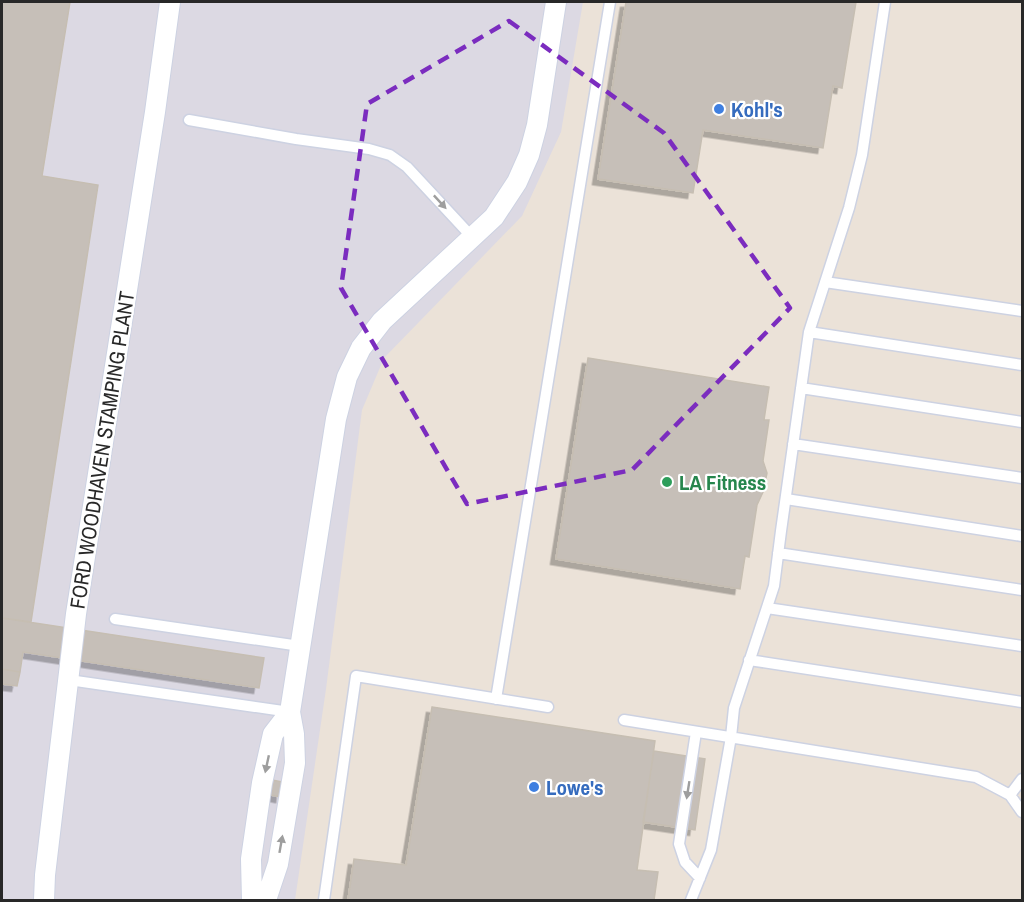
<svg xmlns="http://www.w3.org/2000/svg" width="1024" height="902" viewBox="0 0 1024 902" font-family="'Archivo Narrow',sans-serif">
	<defs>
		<filter id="shadow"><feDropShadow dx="-5.5" dy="5.5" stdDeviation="0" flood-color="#0004"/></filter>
	</defs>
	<rect width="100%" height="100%" fill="#ebe2d8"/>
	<path fill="#dcd9e3" d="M 2,2 L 583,2 L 561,132 L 522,216 L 384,358 L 362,410 L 326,689 L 295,900 L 2,900 Z"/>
	<path fill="#c6bfb8" stroke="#c6beb2" stroke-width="1.5" filter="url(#shadow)" d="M 2,2 L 70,2 L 42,176 L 98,185 L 31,622 L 2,618 Z
		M 626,2 L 856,2 L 842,88 L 833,86 L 823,148 L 703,130 L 693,193 L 598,179 Z
		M 588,358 L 769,387 L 764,420 L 769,420 L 763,461 L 767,473 L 763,492 L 757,505 L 749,557 L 745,556 L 740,589 L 556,559 Z
		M 2,618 L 264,658 L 259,688 L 23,652 L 20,672 L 2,669 Z
		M 2,669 L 20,672 L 17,686 L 2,684 Z
		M 432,707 L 655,741 L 637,870 L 658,872 L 654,900 L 348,900 L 354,859 L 406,865 Z
		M 654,751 L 705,759 L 695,830 L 643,822 Z
		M 272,780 L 283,782 L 281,797 L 270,795 Z"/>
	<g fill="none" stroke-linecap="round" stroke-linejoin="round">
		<g stroke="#cdd2e2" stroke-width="13">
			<path id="service" d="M 189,120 L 296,139 L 369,149 L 390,155 L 407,167 L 472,237
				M 825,282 L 1022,311
				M 809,332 L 1022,365
				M 801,388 L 1022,422
				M 793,444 L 1022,478
				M 786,499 L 1022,536
				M 778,553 L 1022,590
				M 767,608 L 1022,646
				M 115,619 L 300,646
				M 749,660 L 1022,702
				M 69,680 L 290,712
				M 496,699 L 610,2
				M 624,720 L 976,777 L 1010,795 L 1022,812
				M 696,732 L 679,844 L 685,862 L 700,878
				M 1010,795 L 1022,779
				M 324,900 L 356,676 L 548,707
				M 691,900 L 711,850 L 731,737 L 734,708 L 774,586 L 781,531 L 809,332 L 849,208 L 862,155 L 885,2"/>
		</g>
		<g stroke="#cdd2e2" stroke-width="22">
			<path id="minor" d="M 44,900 L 45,875 L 76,614 L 155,112 L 170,2
				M 252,900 L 251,859 L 262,783 L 273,734 L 290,712
				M 266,900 L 278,864 L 295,763 L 294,734 L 290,712 L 336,419 L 347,377 L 361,348 L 382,321 L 494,217 L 517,182 L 529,155 L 537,125 L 556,2"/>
		</g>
		<use href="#service" stroke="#fff" stroke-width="10"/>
		<use href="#minor" stroke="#fff" stroke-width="20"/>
	</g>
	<defs><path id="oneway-solid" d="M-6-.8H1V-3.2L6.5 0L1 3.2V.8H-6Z" transform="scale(1.5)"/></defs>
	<g fill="#9e9e9e">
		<use href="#oneway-solid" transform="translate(440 202) rotate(47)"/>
		<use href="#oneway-solid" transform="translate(267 764) rotate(102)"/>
		<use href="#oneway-solid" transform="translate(688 790) rotate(99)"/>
		<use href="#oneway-solid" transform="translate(281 844) rotate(-80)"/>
	</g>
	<path fill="none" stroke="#7b2cbf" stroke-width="4.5" stroke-dasharray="12 8" stroke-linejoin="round" d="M 509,21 L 664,133 L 790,308 L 632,470 L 467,504 L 341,288 L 367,104 Z"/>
	<g fill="#3f7fe0" stroke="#fff" stroke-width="2">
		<circle cx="719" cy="109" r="6"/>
		<circle cx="534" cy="787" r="6"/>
	</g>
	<circle fill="#2e9e5b" stroke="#fff" stroke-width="2" cx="667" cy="482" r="6"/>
	<g text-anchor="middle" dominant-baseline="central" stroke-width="4.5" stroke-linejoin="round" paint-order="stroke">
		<g font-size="21" font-weight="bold" fill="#366cbe" stroke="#fff" text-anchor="start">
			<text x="731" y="109">Kohl's</text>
			<text x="546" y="787">Lowe's</text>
		</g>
		<g font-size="21" fill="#282828" stroke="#fff">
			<text transform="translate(102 450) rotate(-81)">FORD WOODHAVEN STAMPING PLANT</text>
		</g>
		<g font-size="21" font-weight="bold" fill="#27864d" stroke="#fff" text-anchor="start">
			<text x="679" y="482">LA Fitness</text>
		</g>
	</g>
	<rect width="1024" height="902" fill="none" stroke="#282828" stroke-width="6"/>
</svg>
